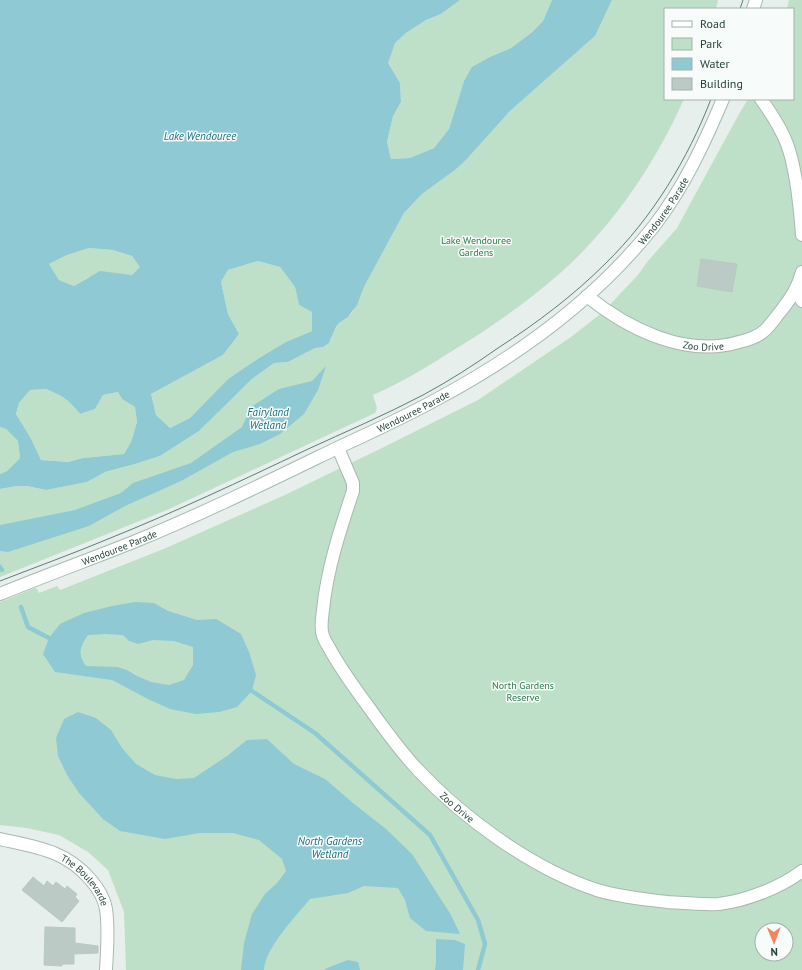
<svg xmlns="http://www.w3.org/2000/svg" width="802" height="970" viewBox="0 0 802 970" font-family="'PT Sans',sans-serif">
	<rect width="100%" height="100%" fill="#e6efeb"/>
	<path fill="#bfe0c8" fill-rule="evenodd" d="M 460,0 L 552,0 L 543,21 L 531,33 L 511,48 L 492,56 L 464,81 L 449,129 L 434,148 L 410,158 L 391,159 L 387,142 L 393,116 L 401,102 L 400,83 L 387,63 L 395,43 L 406,33 L 426,20 L 441,14 Z
		M 612,0 L 718,0 L 716,9 L 665,9 L 665,99 L 684,99 C 655,164 612,228 558,275 C 527,302 493,326 457,348 C 430,365 403,382 373,395 L 377,408 L 375,413 L 167,510 L 0,577 L 0,489 L 17,486 L 27,486 L 46,490 L 87,482 L 105,472 L 135,464 L 160,456 L 199,431 L 252,379 L 274,363 L 288,362 L 315,348 L 323,347 L 331,340 L 334,331 L 339,323 L 348,317 L 352,313 L 361,296 L 365,285 L 404,213 L 422,194 L 455,170 L 465,161 L 510,111 L 595,36 Z
		M 789,0 L 802,0 L 802,970 L 126,970 L 124,912 L 108,870 L 88,852 L 59,835 L 26,828 L 0,825 L 0,602 L 35,588 L 37,589 L 39,593 L 57,586 L 60,590 L 166,548 L 287,494 L 386,446 L 478,400 L 571,337 L 603,312 L 637,276 L 648,261 L 677,228 L 739,114 L 748,99 L 793,99 L 793,9 L 787,9 ZM 762,930 L 786,930 L 786,954 L 762,954 Z
		M 89,248 L 113,250 L 132,256 L 141,267 L 132,275 L 119,274 L 89,277 L 74,286 L 59,280 L 49,264 L 67,255 Z
		M 258,261 L 280,267 L 295,287 L 299,305 L 312,312 L 312,331 L 286,342 L 259,358 L 228,379 L 190,418 L 170,428 L 156,415 L 151,394 L 223,355 L 239,334 L 228,314 L 221,282 L 228,270 Z
		M 46,389 C 63,396 69,400 80,414 L 95,409 L 103,395 L 118,392 L 122,399 L 135,407 L 137,422 L 131,442 L 124,454 L 83,458 L 68,462 L 41,460 L 16,414 L 19,403 L 30,390 Z
		M 0,427 L 6,429 L 18,441 L 20,458 L 7,471 L 0,474 Z"/>
	<path fill="#8ec9d4" fill-rule="evenodd" d="M 0,0 L 460,0 L 441,14 L 426,20 L 406,33 L 395,43 L 388,63 L 400,83 L 401,102 L 393,116 L 387,142 L 391,159 L 410,158 L 434,148 L 449,129 L 464,81 L 472,67 L 492,56 L 511,48 L 531,33 L 543,21 L 552,0 L 612,0 L 595,36 L 510,111 L 465,161 L 455,170 L 422,194 L 404,213 L 365,285 L 357,305 L 348,317 L 339,323 L 336,327 L 329,343 L 323,347 L 315,348 L 288,362 L 274,363 L 252,379 L 199,431 L 160,456 L 135,464 L 105,472 L 87,482 L 46,490 L 27,486 L 17,486 L 0,489 L 0,474 L 7,471 L 20,458 L 18,441 L 6,429 L 0,427 ZM 89,248 L 113,250 L 132,256 L 140,267 L 132,275 L 100,271 L 74,286 L 59,280 L 49,264 L 67,255 ZM 258,261 L 280,267 L 295,287 L 299,305 L 312,312 L 312,331 L 286,342 L 259,358 L 228,379 L 190,418 L 170,428 L 156,415 L 151,394 L 223,355 L 239,334 L 228,314 L 221,282 L 228,270 ZM 46,389 C 63,396 69,400 80,414 L 95,409 L 103,395 L 118,392 L 122,399 L 135,407 L 137,422 L 131,442 L 124,454 L 83,458 L 68,462 L 41,460 L 31,439 L 16,414 L 19,403 L 30,390 Z
		M 326,366 L 318,390 L 304,414 L 280,434 L 260,444 L 233,452 L 181,481 L 125,506 L 89,526 L 8,552 L 0,551 L 0,525 L 75,510 L 121,493 L 133,483 L 191,463 L 242,427 L 251,407 L 279,389 L 312,381 Z
		M 135,602 L 154,603 L 168,611 L 197,620 L 216,619 L 241,634 L 249,652 L 256,675 L 252,691 L 237,707 L 219,712 L 196,714 L 170,709 L 150,700 L 112,680 L 55,672 L 43,654 L 49,638 L 60,624 L 84,613 L 112,606 ZM 105,634 L 123,635 L 129,641 L 138,644 L 153,640 L 174,641 L 193,647 L 193,665 L 184,680 L 169,685 L 151,682 L 137,676 L 127,670 L 117,667 L 86,666 C 77,654 80,647 88,635 Z
		M 78,712 L 96,718 L 111,730 L 122,748 L 136,764 L 155,775 L 176,779 L 194,778 L 227,756 L 247,740 L 267,739 L 294,764 L 325,779 L 353,803 L 386,829 L 412,854 L 451,915 L 460,934 L 426,931 L 410,918 L 405,900 L 398,888 L 364,886 L 348,893 L 310,899 C 296,916 265,948 264,970 L 241,970 L 244,943 L 252,914 L 265,894 L 277,883 L 286,871 L 282,859 L 259,840 L 233,833 L 200,833 L 165,839 L 120,831 L 103,819 L 79,793 L 67,775 L 58,756 L 56,738 L 64,719 Z
		M 436,939 L 455,940 L 465,944 L 463,970 L 435,970 L 436,962 Z
		M 348,960 L 358,962 L 360,970 L 324,970 L 327,968 Z"/>
	<g fill="none" stroke-linecap="round" stroke-linejoin="round">
		<path stroke="#8ec9d4" stroke-width="4.5" d="M 0,567 L 2,570
			M 21,607 L 28,627 L 49,638
			M 252,691 L 315,733 L 430,835 L 478,920 L 485,944 L 478,970"/>
	</g>
	<path fill="#bbcac4" stroke="#b8c9c2" d="M 701,259 L 737,264 L 732,292 L 697,286 Z
		M 33,877 L 44,886 L 47,881 L 53,886 L 56,882 L 65,889 L 67,886 L 77,894 L 75,897 L 79,901 L 62,922 L 22,890 Z
		M 45,927 L 75,928 L 75,943 L 98,946 L 98,953 L 74,954 L 74,964 L 62,964 L 62,966 L 44,965 Z"/>
	<g fill="none" stroke-linecap="round" stroke-linejoin="round">
		<g stroke="#a8b8b2" stroke-width="14">
			<g id="minor">
				<path d="M 753,9 L 756,0"/>
				<path d="M 761,99 C 771,113 781,128 787,144 C 796,168 800,208 802,235"/>
				<path d="M 796,289 L 802,301"/>
				<path id="s1" d="M 587,296 C 628,329 686,358 739,342 C 748,340 757,337 764,331 C 770,326 775,318 780,312 C 790,300 798,288 802,272"/>
				<path id="s2" d="M 338,448 L 353,483 L 353,491 C 340,530 327,569 323,610 C 322,619 320,628 323,636 C 325,642 329,647 332,653 C 343,672 356,690 370,709 C 385,730 400,751 418,770 C 464,819 533,869 597,890 C 619,897 644,899 667,902 C 684,903 702,905 719,904 C 746,901 781,887 802,871"/>
				<path id="s3" d="M 0,594 C 44,576 88,560 131,543 C 200,515 267,482 333,450 C 369,433 405,417 439,398 C 519,355 597,298 654,226 C 684,187 704,144 723,99"/>
				<path id="s4" d="M 0,839 C 35,847 65,850 90,879 C 98,888 104,897 106,909 C 109,929 107,950 106,970"/>
			</g>
		</g>
		<use href="#minor" stroke="#fff" stroke-width="12"/>
		<path stroke="#5f7d75" stroke-width="1" d="M 740,9 L 743,0
			M 0,581 C 36,567 72,554 108,539 C 175,512 241,481 306,450 C 345,432 385,415 423,395 C 449,381 474,365 498,348 C 537,323 574,295 606,263 C 652,218 688,159 711,99"/>
	</g>
	<g text-anchor="middle" dominant-baseline="central" stroke-width="3" stroke-linejoin="round" paint-order="stroke">
		<g font-size="10" fill="#24423a" stroke="#f7fbf9">
			<text stroke="none"><textPath href="#s3" startOffset="776">Wendouree Parade</textPath></text>
			<text stroke="none"><textPath href="#s1" startOffset="129">Zoo Drive</textPath></text>
			<text stroke="none"><textPath href="#s3" startOffset="452">Wendouree Parade</textPath></text>
			<text stroke="none"><textPath href="#s3" startOffset="128">Wendouree Parade</textPath></text>
			<text stroke="none"><textPath href="#s2" startOffset="414">Zoo Drive</textPath></text>
			<text stroke="none"><textPath href="#s4" startOffset="98">The Boulevarde</textPath></text>
		</g>
		<g font-size="10" fill="#2d7a4b" stroke="#f7fbf9">
			<text x="476" y="240">Lake Wendouree<tspan x="476" dy="12">Gardens</tspan></text>
			<text x="523" y="685">North Gardens<tspan x="523" dy="12">Reserve</tspan></text>
		</g>
		<g font-size="11" font-style="italic" fill="#1c6f80" stroke="#f7fbf9">
			<text x="200" y="136">Lake Wendouree</text>
			<text x="268" y="412">Fairyland<tspan x="268" dy="13">Wetland</tspan></text>
			<text x="330" y="841">North Gardens<tspan x="330" dy="13">Wetland</tspan></text>
		</g>
	</g>
	<rect x="664" y="8" width="130" height="92" fill="#f7fbf9" stroke="#a3b1ad"/>
	<rect x="672" y="21" width="20" height="6" fill="#ffffff" stroke="#a3b1ad"/>
	<text x="700" y="28" font-size="12" fill="#24423a">Road</text>
	<rect x="672" y="38" width="20" height="12" fill="#bfe0c8" stroke="#a3b1ad"/>
	<text x="700" y="48" font-size="12" fill="#24423a">Park</text>
	<rect x="672" y="58" width="20" height="12" fill="#8ec9d4" stroke="#a3b1ad"/>
	<text x="700" y="68" font-size="12" fill="#24423a">Water</text>
	<rect x="672" y="78" width="20" height="12" fill="#bbcac4" stroke="#a3b1ad"/>
	<text x="700" y="88" font-size="12" fill="#24423a">Building</text>
	<g transform="translate(774 942) rotate(179)"><circle r="19" fill="#f7fbf9" stroke="#a3b1ad"/>
	<path d="M0-3L7 15L0 10L-7 15Z" fill="#f4845f"/>
	<text y="-6" font-size="11" font-weight="bold" text-anchor="middle" fill="#24423a">N</text>
	</g>
</svg>
